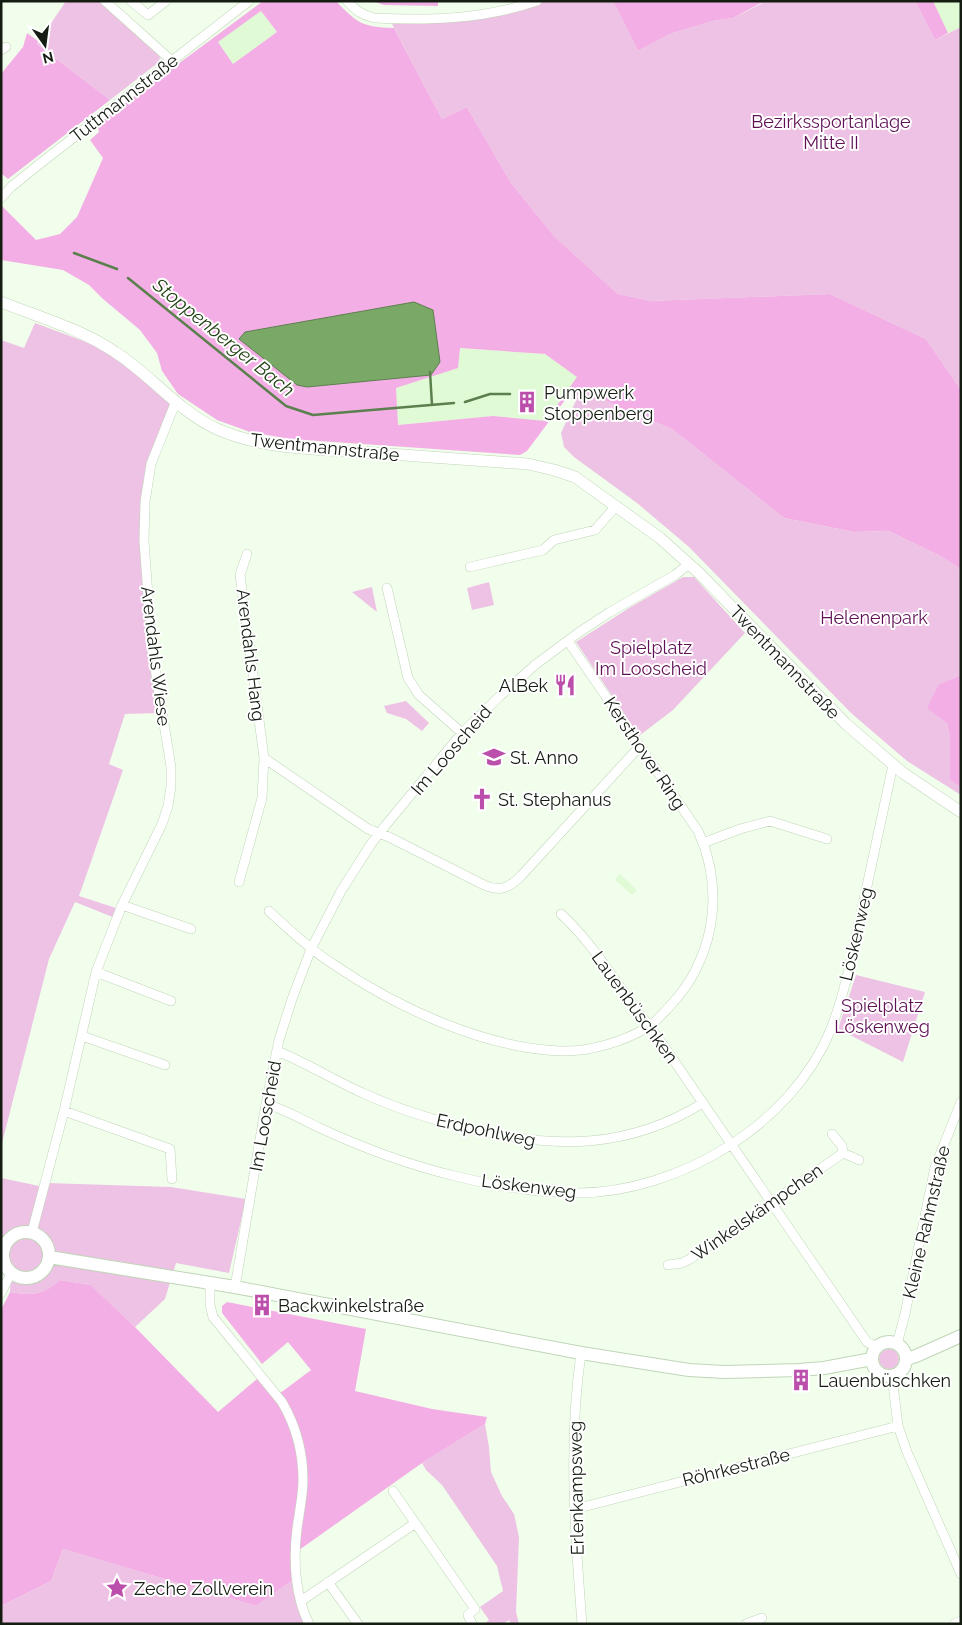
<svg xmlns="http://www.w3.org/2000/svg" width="962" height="1625" viewBox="0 0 962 1625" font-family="Raleway,sans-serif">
	<rect width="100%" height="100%" fill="#f1feec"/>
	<path fill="#dffad5" d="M 933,1 L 961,1 L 961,27 L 948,33 Z
		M 261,11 L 277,32 L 233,64 L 218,42 Z
		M 460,348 L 545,354 L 578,377 L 546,421 L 493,416 L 397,425 L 396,388 L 458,368 Z
		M 620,874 L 637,890 L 632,895 L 615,880 Z"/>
	<path fill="#edc2e4" d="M 66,1 L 98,1 L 160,56 L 159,62 L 110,100 L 37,44 Z
		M 541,1 L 613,1 L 638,51 L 670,34 L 713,21 L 733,18 L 761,4 L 762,1 L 915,1 L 935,40 L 961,27 L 961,390 L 926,339 L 830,294 L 651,301 L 618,294 L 555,237 L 511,183 L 467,107 L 442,119 L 390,20 L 463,19 Z
		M 35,323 L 97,346 L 118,359 L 173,403 L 143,502 L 161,713 L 125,714 L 109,764 L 123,770 L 79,896 L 119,909 L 115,918 L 75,902 L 49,959 L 1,1147 L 1,340 L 24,348 Z
		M 584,390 L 625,410 L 672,429 L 784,518 L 854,532 L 889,531 L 940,556 L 961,569 L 961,675 L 939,684 L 950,737 L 950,780 L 961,788 L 961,795 L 907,761 L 851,713 L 689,547 L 637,503 L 574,457 L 564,447 L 561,433 L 578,396 Z
		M 683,577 L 694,577 L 745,633 L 673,710 L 639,736 L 576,642 L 629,608 Z
		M 489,582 L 494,605 L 472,610 L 467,588 Z
		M 372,587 L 377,612 L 352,592 Z
		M 406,701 L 429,723 L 422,731 L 406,719 L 387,713 L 384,706 Z
		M 856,975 L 925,992 L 903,1062 L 838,1029 Z
		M 1,1178 L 44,1187 L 47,1183 L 171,1187 L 246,1199 L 229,1273 L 176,1263 L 165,1299 L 135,1327 L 91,1285 L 60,1280 C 43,1295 32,1296 10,1292 L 11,1273 L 3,1260 L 1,1233 Z
		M879 1359a10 10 0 1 1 20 0a10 10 0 1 1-20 0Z
		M 485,1424 L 489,1447 L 491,1472 L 502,1496 L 514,1514 L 519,1537 L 516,1612 L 519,1624 L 511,1624 L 509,1620 L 503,1624 L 484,1624 L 489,1620 L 480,1607 L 503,1591 L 497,1566 L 442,1485 L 426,1470 L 422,1463 Z
		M 63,1549 L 256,1606 L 293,1580 L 308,1624 L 1,1624 L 1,1606 L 51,1581 Z"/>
	<path fill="#f3aee5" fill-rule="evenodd" d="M 263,1 L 336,1 C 357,23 362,27 394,28 L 442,119 L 467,107 L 511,183 L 555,237 L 618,294 L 651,301 L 830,294 L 926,339 L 961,390 L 961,569 L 940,556 L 889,531 L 854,532 L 784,518 L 672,429 L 625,410 L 584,390 L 578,396 L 571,392 L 527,451 L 520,455 L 290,439 L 250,432 L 217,420 L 178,394 L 162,371 L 157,353 L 140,330 L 103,299 L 89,285 L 63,270 L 1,260 L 1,205 L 36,240 L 60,234 L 77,217 L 103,158 L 90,140 L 99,132 L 97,124 ZM 261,11 L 277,32 L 233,64 L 218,42 ZM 460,348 L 545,354 L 577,377 L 546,421 L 493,416 L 398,425 L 396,388 L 458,368 Z
		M 372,1 L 438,1 L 438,6 L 384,5 Z
		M 613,1 L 762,1 L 761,3 L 733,18 L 713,21 L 670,34 L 638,51 Z
		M 915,1 L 933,1 L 948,33 L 935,40 Z
		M 27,33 L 38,41 L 37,44 L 110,100 L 8,179 L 1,173 L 1,74 L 23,47 Z
		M 961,675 L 961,788 L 950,780 L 950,737 L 947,723 L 927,708 L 939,684 Z
		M 60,1280 L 91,1285 L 135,1327 L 218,1412 L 257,1379 L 272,1397 L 283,1391 L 311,1370 L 288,1342 L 262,1364 L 222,1313 L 222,1306 L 227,1302 L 366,1329 L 355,1391 L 432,1409 L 487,1417 L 485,1424 L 422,1463 L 292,1555 L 293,1580 L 256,1606 L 63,1549 L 51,1581 L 1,1606 L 1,1310 L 10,1292 C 32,1296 43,1295 60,1280 Z"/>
	<path fill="#7aa967" stroke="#5c7f4e" d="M 414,302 L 433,310 L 440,362 L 431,375 L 307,387 L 297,385 L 239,339 L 245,332 Z"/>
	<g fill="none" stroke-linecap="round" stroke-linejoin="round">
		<path stroke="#5c7f4e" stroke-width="2.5" d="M 74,253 L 117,269
			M 128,278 L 286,406 L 313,415 L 454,403
			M 430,372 L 432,405
			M 465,402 L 490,394 L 510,394"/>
		<g stroke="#c0d5b8" stroke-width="10">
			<path id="minor" d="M 105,1 L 172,61
				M 131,1 L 148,15 L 166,1
				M 347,1 C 355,10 362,15 374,18 C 429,21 484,19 537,1
				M 1,50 L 6,47
				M 1,198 L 11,187 L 37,166 L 249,1
				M 470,567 L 543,550 L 554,540 L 595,530 L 616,506
				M 387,588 L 408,678 L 419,695 L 462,733
				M 264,758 L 368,829 L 389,837 L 484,885 C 500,892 509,888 521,876 L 640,746
				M 703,843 L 740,829 L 770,821 L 827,839
				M 239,882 L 262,798 L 264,758 L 240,575 L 247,554
				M 122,905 L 191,929
				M 269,911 C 289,930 310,949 333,964 C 396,1007 483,1048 561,1051 C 589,1052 623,1042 648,1027 C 656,1022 663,1013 670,1006 C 679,996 688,985 694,973 C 718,928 719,877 698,831 L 568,641
				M 561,914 C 599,949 623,996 657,1036 L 867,1342 L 877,1347
				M 96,972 L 171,1001
				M 82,1036 L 165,1065
				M 277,1051 C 307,1063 335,1081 365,1094 C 400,1110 436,1121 473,1129 C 556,1149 628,1149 703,1103
				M 266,1104 C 285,1109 302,1120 320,1128 C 363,1148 409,1165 455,1176 C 495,1186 536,1193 578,1193 C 679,1192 792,1125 831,1029 C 846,990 853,949 862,909 C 872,861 883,813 893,765
				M 64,1111 L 170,1149 L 172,1179
				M 832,1134 L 842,1146 L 843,1153
				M 843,1153 L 859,1160
				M 32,1232 L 64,1111 L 96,972 L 122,905 L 162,824 L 168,806 L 171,786 L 171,767 L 152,650 L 144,541 L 145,502 L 151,464 L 176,401
				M 668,1265 L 682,1263 L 690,1259 L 843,1153
				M 210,1284 L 210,1305 L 213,1317 L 282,1402 C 296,1426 303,1452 303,1480 C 303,1496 299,1513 297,1529 C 293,1560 295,1596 309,1624
				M 235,1287 L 266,1104 L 279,1040 L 292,999 L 311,949 L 341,891 L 371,844 L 385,826 L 462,733 L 500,696 L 535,665 L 578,633 L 610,612 L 675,575 L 689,564
				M 1,1293 L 11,1273
				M 897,1344 L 905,1314 L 935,1167 L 961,1102
				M 581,1353 C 568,1443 575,1534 582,1624
				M 892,1376 L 898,1426 L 907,1452 L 961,1574
				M 393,1491 L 475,1609 L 468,1615 L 472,1624
				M 575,1509 L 898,1426
				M 328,1582 L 358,1624
				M 301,1601 L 414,1524
				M 746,1624 L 762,1618
				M 954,1624 L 961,1621"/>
		</g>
		<g stroke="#c0d5b8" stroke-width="12">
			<path id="tertiary" d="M 1,302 C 39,317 81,329 115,352 C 151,375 178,411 217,429 C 262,449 314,449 362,452 C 417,456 472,460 528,464 L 554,470 L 575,477 L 660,538 L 699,573 L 846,724 L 903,773 L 961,812"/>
		</g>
		<g stroke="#c0d5b8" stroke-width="14">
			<path id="secondary" d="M3 1255a23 23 0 1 1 46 0a23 23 0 1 1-46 0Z
				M 49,1257 L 235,1287 L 581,1353 L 689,1370 L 724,1372 L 799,1370 L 824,1368 L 872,1359
				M872 1359a17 17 0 1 1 34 0a17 17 0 1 1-34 0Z
				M 906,1359 L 916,1356 L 961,1336"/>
		</g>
		<use href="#minor" stroke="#fff" stroke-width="9"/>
		<use href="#tertiary" stroke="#fff" stroke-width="11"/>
		<use href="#secondary" stroke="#fff" stroke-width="12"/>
	</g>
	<defs>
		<g id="building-bare" transform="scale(1.725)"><path d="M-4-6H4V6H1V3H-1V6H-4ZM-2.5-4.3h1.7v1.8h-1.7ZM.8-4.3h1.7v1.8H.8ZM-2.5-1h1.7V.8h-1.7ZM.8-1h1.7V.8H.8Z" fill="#bc4eac" stroke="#fff" stroke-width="2.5" paint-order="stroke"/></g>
		<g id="restaurant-bare" transform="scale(1.725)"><path d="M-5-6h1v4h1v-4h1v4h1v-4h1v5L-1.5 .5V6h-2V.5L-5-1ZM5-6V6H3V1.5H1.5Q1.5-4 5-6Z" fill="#bc4eac" stroke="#fff" stroke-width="2.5" paint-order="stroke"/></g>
		<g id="school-bare" transform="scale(1.725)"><path d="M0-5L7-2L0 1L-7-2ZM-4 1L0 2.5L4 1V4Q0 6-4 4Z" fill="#bc4eac" stroke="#fff" stroke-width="2.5" paint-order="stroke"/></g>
		<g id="church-bare" transform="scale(1.725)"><path d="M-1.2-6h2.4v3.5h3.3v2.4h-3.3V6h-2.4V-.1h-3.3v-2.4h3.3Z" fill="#bc4eac" stroke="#fff" stroke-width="2.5" paint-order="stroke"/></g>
		<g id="sight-bare" transform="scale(1.725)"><path d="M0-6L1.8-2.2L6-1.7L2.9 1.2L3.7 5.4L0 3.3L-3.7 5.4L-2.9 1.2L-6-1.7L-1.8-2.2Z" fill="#bc4eac" stroke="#fff" stroke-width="2.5" paint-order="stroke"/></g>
	</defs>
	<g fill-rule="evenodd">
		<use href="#building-bare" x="527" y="402"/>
		<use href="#restaurant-bare" x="565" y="685"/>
		<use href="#school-bare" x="494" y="757"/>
		<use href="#church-bare" x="482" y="799"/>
		<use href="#building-bare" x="262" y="1305"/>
		<use href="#building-bare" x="801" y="1380"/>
		<use href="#sight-bare" x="117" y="1588"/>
	</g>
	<g text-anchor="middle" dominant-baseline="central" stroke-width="4" stroke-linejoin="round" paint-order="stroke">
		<g font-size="18" fill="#151d12" stroke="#fff">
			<text transform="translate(124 98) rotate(-38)">Tuttmannstraße</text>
			<text transform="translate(325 447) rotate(6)">Twentmannstraße</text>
			<text transform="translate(251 655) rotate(83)">Arendahls Hang</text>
			<text transform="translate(156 656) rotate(83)">Arendahls Wiese</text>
			<text transform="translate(785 662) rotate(46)">Twentmannstraße</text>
			<text transform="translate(451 750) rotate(-49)">Im Looscheid</text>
			<text transform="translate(645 753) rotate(56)">Kersthover Ring</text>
			<text transform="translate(856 934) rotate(-77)">Löskenweg</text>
			<text transform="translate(635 1007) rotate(54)">Lauenbüschken</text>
			<text transform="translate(265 1116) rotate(-80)">Im Looscheid</text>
			<text transform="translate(486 1130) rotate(12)">Erdpohlweg</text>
			<text transform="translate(529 1186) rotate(7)">Löskenweg</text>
			<text transform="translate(757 1212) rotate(-35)">Winkelskämpchen</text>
			<text transform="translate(926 1222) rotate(-77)">Kleine Rahmstraße</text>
			<text transform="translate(736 1467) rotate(-14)">Röhrkestraße</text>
			<text transform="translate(576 1488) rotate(-91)">Erlenkampsweg</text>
		</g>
		<g font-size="18" fill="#601156" stroke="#fff">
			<text x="831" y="121">Bezirkssportanlage<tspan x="831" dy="21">Mitte II</tspan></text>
			<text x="874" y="617">Helenenpark</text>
			<text x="651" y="647">Spielplatz<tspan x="651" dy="21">Im Looscheid</tspan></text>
			<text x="882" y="1005">Spielplatz<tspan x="882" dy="21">Löskenweg</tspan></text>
		</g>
		<g font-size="18" fill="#151d12" stroke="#fff" text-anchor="start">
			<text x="544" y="392">Pumpwerk<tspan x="544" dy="21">Stoppenberg</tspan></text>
			<text x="548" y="685" text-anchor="end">AlBek</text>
			<text x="510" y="757">St. Anno</text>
			<text x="498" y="799">St. Stephanus</text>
			<text x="278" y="1305">Backwinkelstraße</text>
			<text x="818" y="1380">Lauenbüschken</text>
			<text x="134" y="1588">Zeche Zollverein</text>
		</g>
		<g font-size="19" font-style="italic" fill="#224214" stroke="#fff">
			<text transform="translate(224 337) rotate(39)">Stoppenberger Bach</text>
		</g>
	</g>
	<rect width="962" height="1625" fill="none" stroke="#151d12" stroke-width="5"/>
	<g transform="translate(45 45) rotate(166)" stroke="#ffffff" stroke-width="4" paint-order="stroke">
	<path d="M0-4L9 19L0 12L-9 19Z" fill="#151d12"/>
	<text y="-8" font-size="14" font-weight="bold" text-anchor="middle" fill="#151d12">N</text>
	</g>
</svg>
